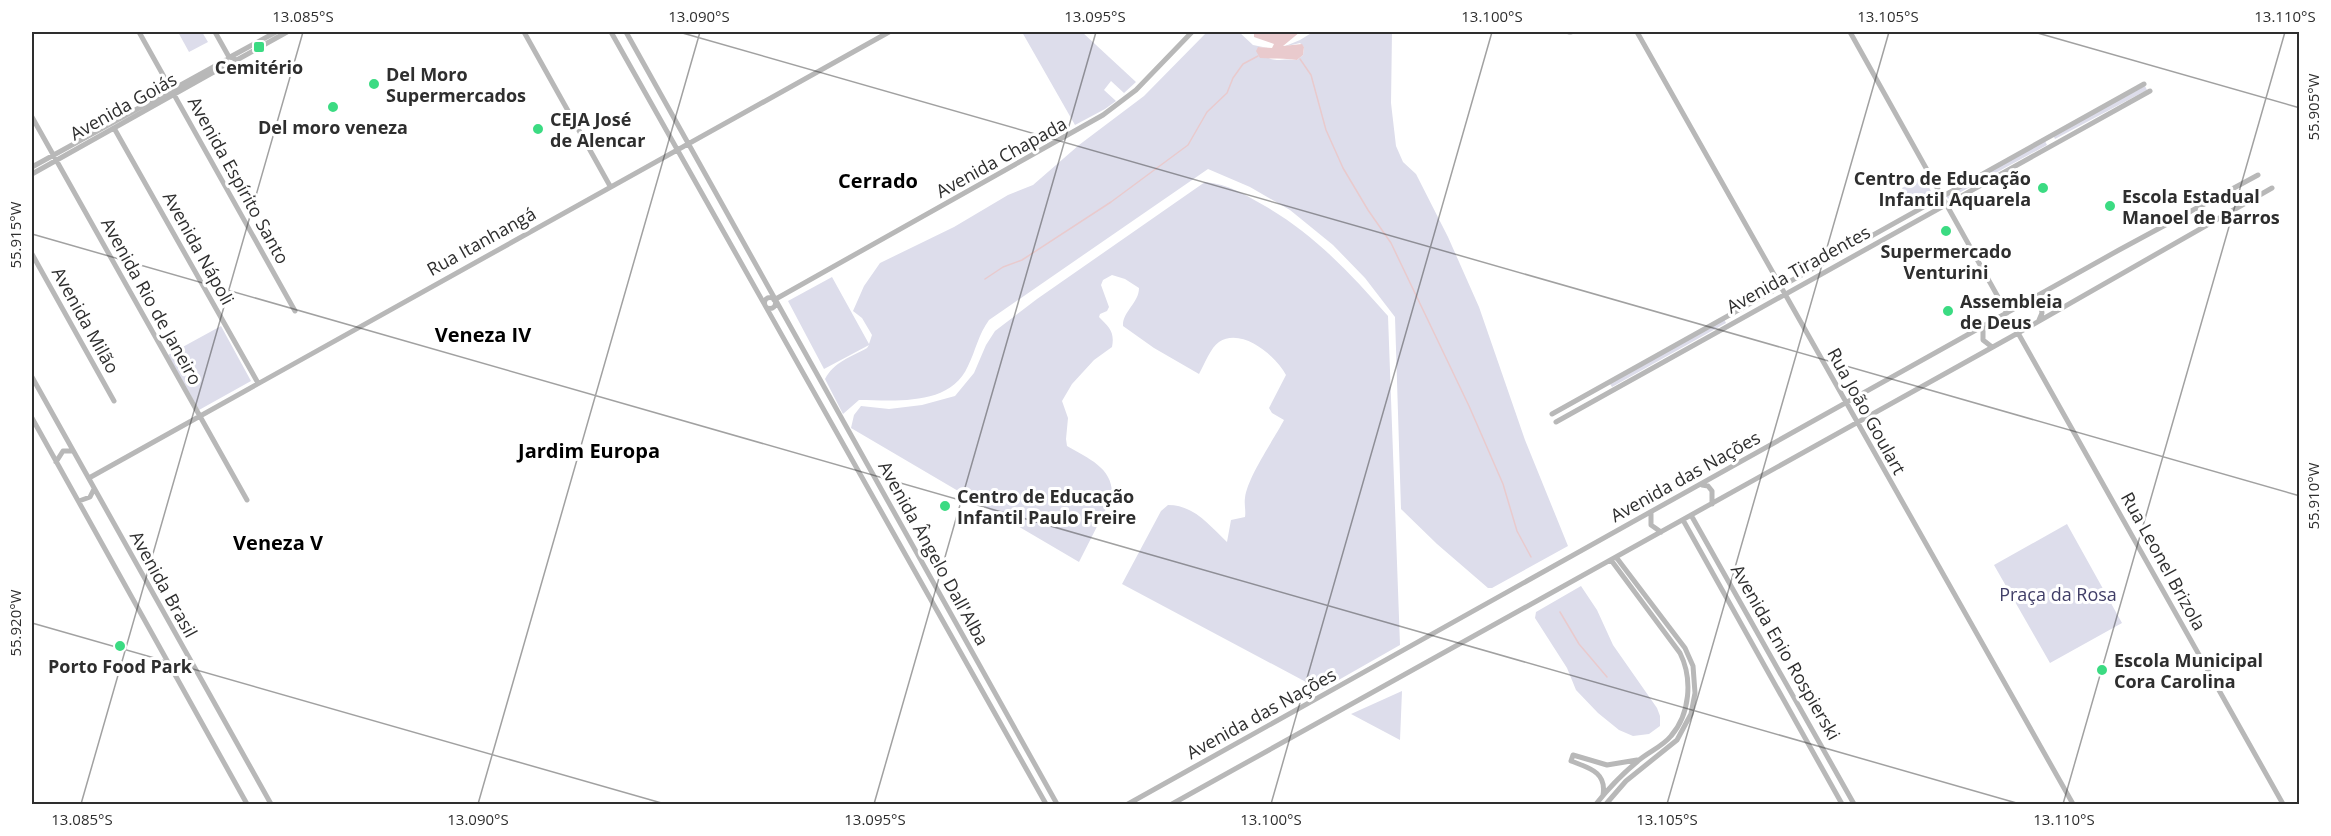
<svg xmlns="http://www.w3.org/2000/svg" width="2331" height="836" viewBox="0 0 2331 836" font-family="'Open Sans',sans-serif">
	<rect width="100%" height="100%" fill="#fff"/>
	<path fill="#ddddeb" d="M 178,32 L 202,32 L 208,42 L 189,52 Z
		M 1022,32 L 1082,32 L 1136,82 L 1124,93 L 1111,81 L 1104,90 L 1116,101 L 1105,109 L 1075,125 Z
		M 1207,32 L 1239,32 L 1253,45 L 1268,48 L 1258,47 C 1273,67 1276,57 1297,60 L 1303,55 L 1304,47 L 1300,43 L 1283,47 L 1300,40 L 1313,32 L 1392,32 L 1391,103 L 1396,146 L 1403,162 L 1416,174 L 1448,237 L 1479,307 L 1525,440 L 1568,546 L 1492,588 L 1488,588 L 1437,544 L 1401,509 L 1395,317 L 1365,278 L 1333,245 L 1290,210 L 1250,187 L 1208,169 L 989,320 C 978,335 976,350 968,366 C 950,407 895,400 859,400 L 843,414 L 825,379 C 834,362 851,357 867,348 L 869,345 L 824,369 L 788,301 L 832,277 L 869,344 L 872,335 L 862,318 L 853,311 L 864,286 L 880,263 L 954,227 L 1008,195 L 1033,185 L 1079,145 L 1144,96 Z
		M 2145,86 L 2147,90 L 2055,139 L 2053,135 Z
		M 2045,141 L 2047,145 L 1948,199 L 1946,196 Z
		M 1923,176 L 1932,193 L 1911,204 L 1902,188 Z
		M 1205,182 C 1228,184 1246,195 1265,206 C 1314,234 1351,274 1388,316 L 1400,645 L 1321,690 L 1122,584 L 1161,511 L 1168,505 C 1194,505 1209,525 1227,542 L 1231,520 L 1245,517 C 1246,510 1244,504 1245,498 C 1247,478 1274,439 1284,420 L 1272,413 L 1269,408 L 1286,375 C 1276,356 1242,327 1219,342 C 1211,347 1204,365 1199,374 L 1154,348 L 1123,326 C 1122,312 1139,303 1139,288 L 1125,279 L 1112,275 L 1103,280 L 1101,285 L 1109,307 L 1107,311 L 1100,314 L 1099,317 C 1109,327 1115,332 1112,347 L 1094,360 L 1072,384 L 1062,401 L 1068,418 L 1066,439 L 1067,446 C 1089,459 1114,468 1112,497 L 1079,562 L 851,428 L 854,415 L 861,406 L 889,409 L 922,405 L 955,396 L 974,373 L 986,345 L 995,331 L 1037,299 Z
		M 1724,319 L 1726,323 L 1612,387 L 1610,384 Z
		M 221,326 L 251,381 L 199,410 L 168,355 Z
		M 2067,524 L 2122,623 L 2050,663 L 1994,565 Z
		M 1581,586 L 1597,610 L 1613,645 L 1657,708 L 1660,716 L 1660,726 L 1649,734 L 1633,736 L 1619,730 L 1598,713 L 1576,690 L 1567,668 L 1535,618 L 1536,612 Z
		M 1402,691 L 1400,740 L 1351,714 Z"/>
	<path fill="#e9cacd" d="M 1254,32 L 1300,32 L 1283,46 L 1302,44 L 1304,47 L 1303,55 L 1297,60 C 1285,58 1273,59 1260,58 L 1256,51 L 1258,47 L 1272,48 L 1274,44 L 1254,37 Z"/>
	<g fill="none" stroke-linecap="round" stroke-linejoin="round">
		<path stroke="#e9cacd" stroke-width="1.5" d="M 1300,59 L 1311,75 L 1326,130 L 1343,168 L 1368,210 L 1391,243 L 1469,406 L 1503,484 L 1517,531 L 1531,557
			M 985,279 L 1003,267 L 1022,260 L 1111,202 L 1188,145 L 1207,112 L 1227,93 L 1233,78 L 1243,64 L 1258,56
			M 1560,612 L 1579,644 L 1607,677"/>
		<path stroke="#b8b8b8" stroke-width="5" d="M 139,32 L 295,311
			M 215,32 L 229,57 L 234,58
			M 524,32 L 610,186
			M 611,32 L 1046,804
			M 626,32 L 1057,804
			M 1569,32 L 1571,32
			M 1637,32 L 2073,804
			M 1850,32 L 2007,313
			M 232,56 L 276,32
			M 235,61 L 287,32
			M 32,117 L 247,500
			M 114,128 L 258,383
			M 32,167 L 226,60
			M 32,174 L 228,64
			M 32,254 L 114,401
			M764.5 303a5.5 5.5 0 1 1 11 0a5.5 5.5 0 1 1-11 0Z
			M 774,300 L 1103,115 L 1136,90 L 1192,32
			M 2031,300 L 2041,307 L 2042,313 L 2039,320
			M 1983,327 L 1983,340 L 1992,347
			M 2018,333 L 2283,804
			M 32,377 L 271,804
			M 1552,414 L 2144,84
			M 32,418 L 247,804
			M 1556,422 L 2150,91
			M 56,462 L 63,451 L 73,451
			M 89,478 L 889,32
			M 1702,485 L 1708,486 L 1712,491 L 1712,504
			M 79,501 L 90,497 L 94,489
			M 1651,512 L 1651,525 L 1661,532
			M 1691,515 L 1854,804
			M 1683,520 L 1842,804
			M 1603,795 C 1607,772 1589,768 1571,761 L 1573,755 L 1607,765 L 1637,760
			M 1128,804 L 2119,250 L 2258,175
			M 1172,804 L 2018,333 L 2272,188
			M 1596,804 C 1608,789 1622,774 1638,761 C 1648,752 1662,747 1671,736 C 1690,714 1693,679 1680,653 L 1611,560
			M 1606,804 L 1626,781 L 1677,740 L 1691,714 L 1695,693 L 1693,666 L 1685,648 L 1616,557"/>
	</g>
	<path fill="none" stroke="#2e2e2e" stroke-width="1.5" stroke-opacity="0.45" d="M 679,32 L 2300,496M 2034,32 L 2300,108M 32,234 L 2020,804M 32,623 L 665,804M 81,804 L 303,32M 478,804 L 700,32M 874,804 L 1096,32M 1271,804 L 1492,32M 1667,804 L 1889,32M 2063,804 L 2285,32"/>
	<g fill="#3bdb82" stroke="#fff" stroke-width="2">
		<rect x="253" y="41" width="12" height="12" rx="3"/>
		<circle cx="374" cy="84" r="6"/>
		<circle cx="333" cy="107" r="6"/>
		<circle cx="538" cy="129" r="6"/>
		<circle cx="2043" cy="188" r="6"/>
		<circle cx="2110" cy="206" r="6"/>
		<circle cx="1946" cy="231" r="6"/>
		<circle cx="1948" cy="311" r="6"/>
		<circle cx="945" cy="506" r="6"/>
		<circle cx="120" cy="646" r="6"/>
		<circle cx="2102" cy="670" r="6"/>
	</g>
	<g text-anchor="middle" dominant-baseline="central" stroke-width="6" stroke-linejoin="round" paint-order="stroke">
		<g font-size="18" font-weight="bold" fill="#2e2e2e" stroke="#fff" text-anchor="start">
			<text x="259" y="67" text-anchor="middle">Cemitério</text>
			<text x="386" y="74">Del Moro<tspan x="386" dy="21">Supermercados</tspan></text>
			<text x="550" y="119">CEJA José<tspan x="550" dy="21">de Alencar</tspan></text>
			<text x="333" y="127" text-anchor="middle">Del moro veneza</text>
			<text x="2031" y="178" text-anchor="end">Centro de Educação<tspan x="2031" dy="21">Infantil Aquarela</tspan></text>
			<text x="2122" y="196">Escola Estadual<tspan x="2122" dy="21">Manoel de Barros</tspan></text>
			<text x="1946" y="251" text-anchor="middle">Supermercado<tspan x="1946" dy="21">Venturini</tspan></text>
			<text x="1960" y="301">Assembleia<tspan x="1960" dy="21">de Deus</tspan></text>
			<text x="957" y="496">Centro de Educação<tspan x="957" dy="21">Infantil Paulo Freire</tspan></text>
			<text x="2114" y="660">Escola Municipal<tspan x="2114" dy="21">Cora Carolina</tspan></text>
			<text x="120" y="666" text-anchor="middle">Porto Food Park</text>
		</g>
		<g font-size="18" fill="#2e2e2e" stroke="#fff">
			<text transform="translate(123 106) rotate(-29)">Avenida Goiás</text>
			<text transform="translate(1001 157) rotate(-29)">Avenida Chapada</text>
			<text transform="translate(239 180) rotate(61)">Avenida Espírito Santo</text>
			<text transform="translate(481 241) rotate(-29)">Rua Itanhangá</text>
			<text transform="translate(199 248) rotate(61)">Avenida Nápoli</text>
			<text transform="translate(1798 269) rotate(-29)">Avenida Tiradentes</text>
			<text transform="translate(152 301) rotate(61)">Avenida Rio de Janeiro</text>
			<text transform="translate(86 320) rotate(61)">Avenida Milão</text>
			<text transform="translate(1867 411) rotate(61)">Rua João Goulart</text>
			<text transform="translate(1685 476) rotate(-29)">Avenida das Nações</text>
			<text transform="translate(934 553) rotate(61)">Avenida Ângelo Dall'Alba</text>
			<text transform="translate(2164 561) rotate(61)">Rua Leonel Brizola</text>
			<text transform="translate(164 584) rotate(61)">Avenida Brasil</text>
			<text transform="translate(1786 652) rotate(60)">Avenida Enio Rospierski</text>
			<text transform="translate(1261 713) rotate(-29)">Avenida das Nações</text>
		</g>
		<g font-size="18" fill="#403e67" stroke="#fff">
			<text x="2058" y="594">Praça da Rosa</text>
		</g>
		<g font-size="20" font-weight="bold" fill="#000" stroke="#fff">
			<text x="878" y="180">Cerrado</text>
			<text x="483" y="334">Veneza IV</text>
			<text x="589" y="450">Jardim Europa</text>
			<text x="278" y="542">Veneza V</text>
		</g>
	</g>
	<rect width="2331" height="836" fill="none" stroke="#ffffff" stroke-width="66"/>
	<rect x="33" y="33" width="2265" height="770" fill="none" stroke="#2e2e2e" stroke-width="2"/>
	<g font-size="15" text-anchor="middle" fill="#2e2e2e">
		<text x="303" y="22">13.085°S</text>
		<text x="699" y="22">13.090°S</text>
		<text x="1095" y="22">13.095°S</text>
		<text x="1492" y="22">13.100°S</text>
		<text x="1888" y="22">13.105°S</text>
		<text x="2285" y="22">13.110°S</text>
		<text transform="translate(2314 107) rotate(-90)" y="5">55.905°W</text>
		<text transform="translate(16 235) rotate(-90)" y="5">55.915°W</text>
		<text transform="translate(2314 496) rotate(-90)" y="5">55.910°W</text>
		<text transform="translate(16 623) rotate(-90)" y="5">55.920°W</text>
		<text x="82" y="825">13.085°S</text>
		<text x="478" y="825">13.090°S</text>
		<text x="875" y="825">13.095°S</text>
		<text x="1271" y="825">13.100°S</text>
		<text x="1667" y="825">13.105°S</text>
		<text x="2064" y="825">13.110°S</text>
	</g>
</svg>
